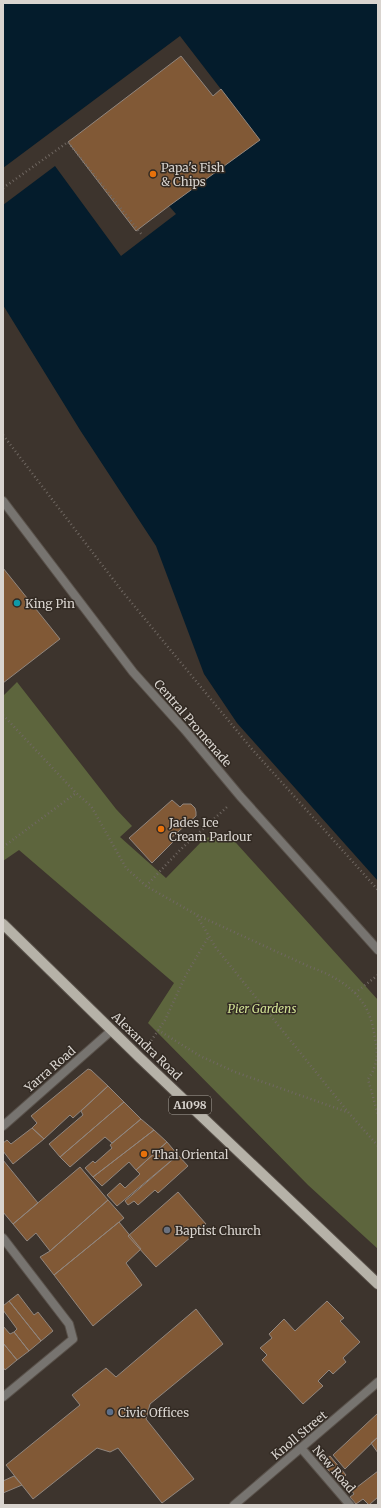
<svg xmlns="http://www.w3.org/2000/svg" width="381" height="1508" viewBox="0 0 381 1508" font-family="Merriweather,serif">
	<rect width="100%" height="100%" fill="#3d342d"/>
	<path fill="#5d653d" d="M 17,682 L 116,809 L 132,826 L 120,837 L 166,878 L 205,838 L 228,834 L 378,1000 L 378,1249 L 308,1185 L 148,1023 L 174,983 L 19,850 L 3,861 L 3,696 Z"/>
	<path fill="#041c2c" d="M 3,3 L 378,3 L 378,881 L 237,723 L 204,674 L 156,546 L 80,430 L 3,305 Z"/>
	<path fill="#3d342d" d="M 180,36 L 260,140 L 169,206 L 176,214 L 121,256 L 55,166 L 3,205 L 3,168 Z"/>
	<path fill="#815936" stroke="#91867e" d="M 181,56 L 213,96 L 221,89 L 260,140 L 169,206 L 136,231 L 68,142 Z
		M 3,568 L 60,639 L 3,683 Z
		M 172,800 L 180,807 L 183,804 L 191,804 L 195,808 L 196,812 L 196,816 L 170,839 L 173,842 L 152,863 L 129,838 Z
		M 88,1069 L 91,1070 L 108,1086 L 73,1118 L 70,1115 L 44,1139 L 32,1128 L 37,1123 L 31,1116 Z
		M 108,1086 L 124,1102 L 60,1157 L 49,1144 L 83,1115 L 81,1111 Z
		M 124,1102 L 141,1119 L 112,1143 L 105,1137 L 70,1167 L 60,1157 Z
		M 141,1119 L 154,1130 L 93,1177 L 85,1168 L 93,1161 L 95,1163 L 112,1148 L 110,1145 Z
		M 32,1128 L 44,1139 L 13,1164 L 3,1151 L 3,1143 L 7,1140 L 11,1144 Z
		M 154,1130 L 167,1142 L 136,1170 L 129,1162 L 102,1186 L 93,1177 Z
		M 167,1142 L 178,1155 L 117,1206 L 107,1195 L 120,1183 L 125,1188 L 140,1174 L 136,1170 Z
		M 178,1155 L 188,1166 L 158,1193 L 155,1190 L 138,1205 L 134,1201 L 128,1205 L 125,1201 Z
		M 3,1160 L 38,1203 L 13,1224 L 3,1212 Z
		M 80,1167 L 108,1200 L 50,1251 L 36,1233 L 27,1241 L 13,1224 Z
		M 178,1192 L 206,1224 L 156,1267 L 128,1236 Z
		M 108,1200 L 124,1218 L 54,1275 L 40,1257 L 50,1251 Z
		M 119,1222 L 141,1249 L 126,1263 L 142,1285 L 93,1326 L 54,1275 Z
		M 18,1294 L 34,1315 L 38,1312 L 53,1331 L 41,1341 L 9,1301 Z
		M 9,1301 L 41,1341 L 29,1351 L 14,1332 L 17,1329 L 3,1310 L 3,1306 Z
		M 327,1301 L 344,1318 L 340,1321 L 360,1342 L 343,1358 L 346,1362 L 333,1374 L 329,1370 L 318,1381 L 323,1386 L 303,1404 L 262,1360 L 267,1355 L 260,1348 L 272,1338 L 269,1334 L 284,1319 L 295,1331 Z
		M 196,1309 L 223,1344 L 150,1404 L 146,1419 L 194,1479 L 162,1503 L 118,1448 L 110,1452 L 97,1448 L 33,1499 L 6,1465 L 80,1405 L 72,1395 L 106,1368 L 116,1377 Z
		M 3,1326 L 10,1334 L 14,1332 L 29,1351 L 17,1360 L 3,1343 Z
		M 3,1343 L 17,1360 L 5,1370 L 3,1367 Z
		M 378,1413 L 378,1437 L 345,1469 L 333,1455 Z
		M 378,1437 L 378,1453 L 371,1443 Z
		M 330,1456 L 346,1475 L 339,1482 L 322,1463 Z
		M 378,1471 L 378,1497 L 369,1505 L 363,1499 L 356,1504 L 350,1497 L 354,1494 L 352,1491 Z
		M 14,1476 L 22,1485 L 3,1493 L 3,1481 Z"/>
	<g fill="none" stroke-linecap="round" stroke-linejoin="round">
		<g stroke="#59514a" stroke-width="10">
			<path id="minor" d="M 3,501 L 133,672 L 185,730 L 240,796 L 378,950
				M 3,1126 L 112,1030
				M 3,1238 L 69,1324 L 73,1339 L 3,1397
				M 301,1448 L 350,1505
				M 234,1505 L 378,1382"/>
		</g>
		<g stroke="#59514a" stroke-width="12">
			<path id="primary" d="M 3,924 L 140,1058 L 378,1284"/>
		</g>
		<path stroke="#706862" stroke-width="2.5" stroke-dasharray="1 3" stroke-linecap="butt" d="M 3,188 L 68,142 L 142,235
			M 3,435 L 122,591 L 251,748 L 378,890
			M 3,715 L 76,793 L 91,806 L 126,868 L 146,886 L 197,915 L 310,967 C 330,974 351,985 363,1003 C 370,1013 373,1026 375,1038 C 378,1053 378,1066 368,1079 L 378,1115
			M 3,847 L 76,793
			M 146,886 L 180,850 L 227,807
			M 197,916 L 216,948 L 348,1112 L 378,1146
			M 355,993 L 378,975
			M 158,1030 L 200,1056 L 235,1072 L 347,1112
			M 149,1044 L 165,1020 L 186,975 L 209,936"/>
		<use href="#minor" stroke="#777470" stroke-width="8"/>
		<use href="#primary" stroke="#b6b2a8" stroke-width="10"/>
	</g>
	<g fill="#e8710a" stroke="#322a23" stroke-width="1.5">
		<circle cx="153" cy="174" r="4"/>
		<circle cx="161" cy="829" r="4"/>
		<circle cx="144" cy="1154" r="4"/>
	</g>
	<circle fill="#0f9aa8" stroke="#322a23" stroke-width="1.5" cx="17" cy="603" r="4"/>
	<circle fill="#6b7280" stroke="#322a23" stroke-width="1.5" cx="167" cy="1230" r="4"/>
	<circle fill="#5c6f8a" stroke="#322a23" stroke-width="1.5" cx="110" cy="1412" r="4"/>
	<g text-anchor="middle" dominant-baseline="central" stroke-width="3" stroke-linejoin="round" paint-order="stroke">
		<rect fill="#322a23" stroke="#a7a19b" stroke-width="1" x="169" y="1096" width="42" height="18" rx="3"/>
		<g font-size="11" font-weight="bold" fill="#d9d4cf">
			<text x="190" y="1105">A1098</text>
		</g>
		<g font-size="12" fill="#d9d4cf" stroke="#322a23" text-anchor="start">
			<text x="161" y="167">Papa's Fish<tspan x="161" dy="14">&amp; Chips</tspan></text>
			<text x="25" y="603">King Pin</text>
			<text x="169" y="822">Jades Ice<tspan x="169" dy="14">Cream Parlour</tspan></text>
			<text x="152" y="1154">Thai Oriental</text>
			<text x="175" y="1230">Baptist Church</text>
			<text x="118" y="1412">Civic Offices</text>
		</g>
		<g font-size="12" fill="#d9d4cf" stroke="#322a23">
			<text transform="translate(193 723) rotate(49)">Central Promenade</text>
			<text transform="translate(147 1046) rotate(44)">Alexandra Road</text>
			<text transform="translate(50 1069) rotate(-41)">Yarra Road</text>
			<text transform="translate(299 1435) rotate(-40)">Knoll Street</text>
			<text transform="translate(334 1469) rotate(49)">New Road</text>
		</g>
		<g font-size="12" font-style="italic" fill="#d1e294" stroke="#322a23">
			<text x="262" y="1008">Pier Gardens</text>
		</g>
	</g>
	<rect width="381" height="1508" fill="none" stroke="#d9d4cf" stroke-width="8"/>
</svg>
